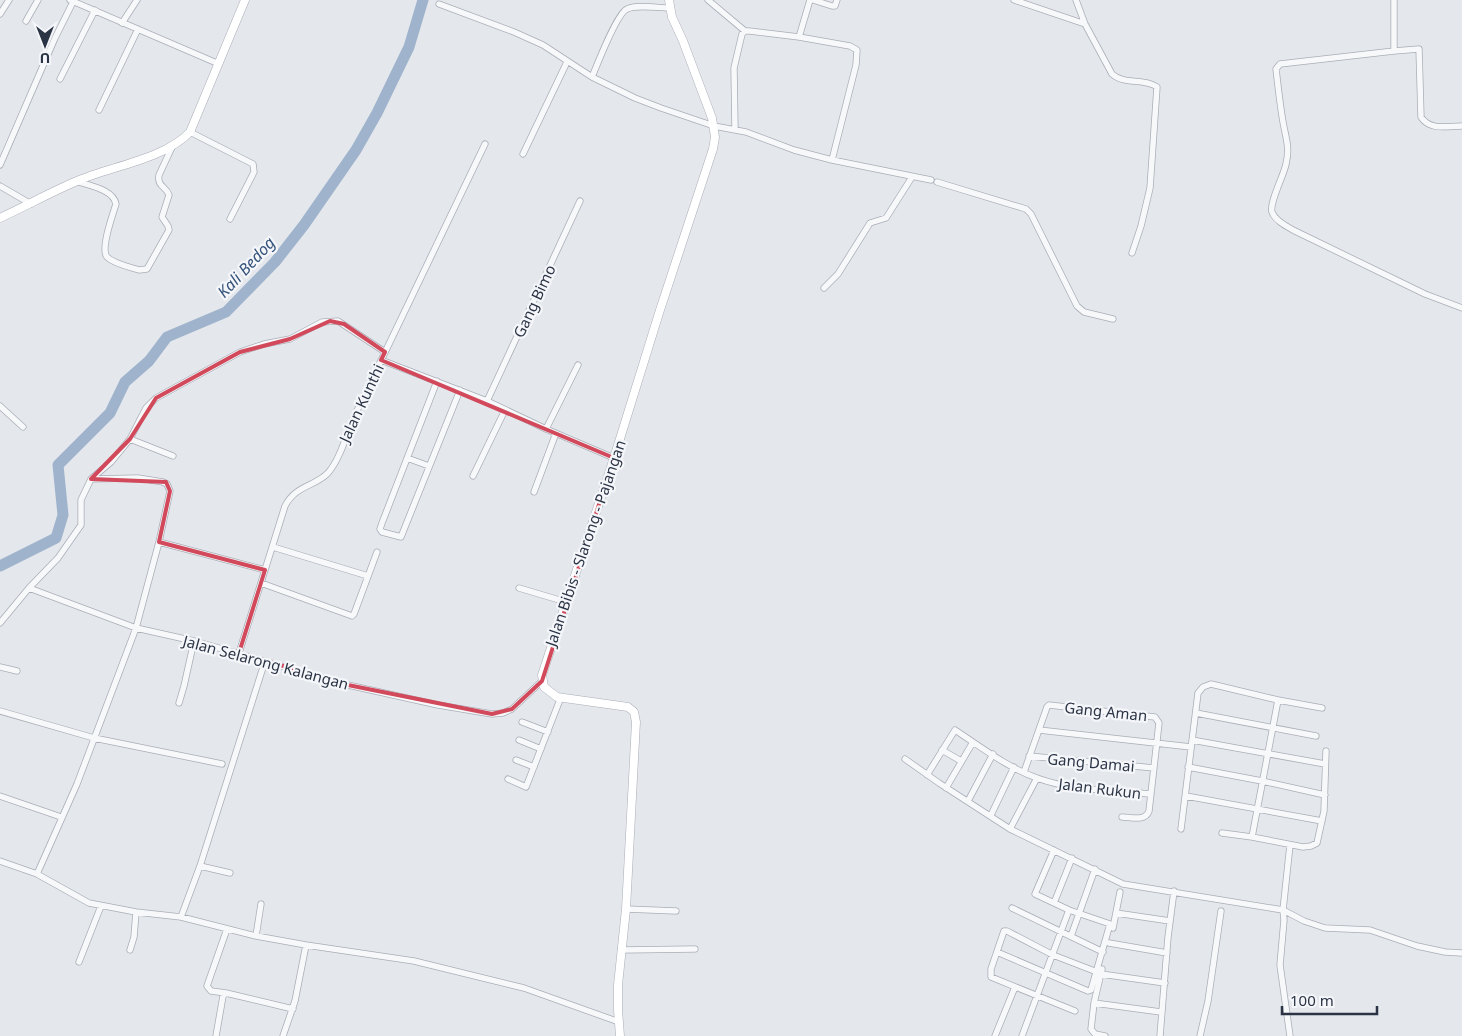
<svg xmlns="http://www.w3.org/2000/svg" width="1462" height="1036" viewBox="0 0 1462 1036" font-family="'Noto Sans',sans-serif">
	<rect width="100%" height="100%" fill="#e4e7ec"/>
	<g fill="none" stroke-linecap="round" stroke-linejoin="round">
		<path stroke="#9fb4cc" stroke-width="11" d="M 0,566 L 56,538 L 63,515 L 58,465 L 110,413 L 125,382 L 149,361 L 167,337 L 226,312 L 275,262 L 304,225 L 356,150 L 377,113 L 409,47 L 423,0"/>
		<g stroke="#a9aeb7" stroke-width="7">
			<path id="street" d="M 70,0 L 219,64
				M 708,0 L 745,31
				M 813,0 L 832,6 L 835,6 L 837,0
				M 1014,0 L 1085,24
				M 1076,0 L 1085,24 L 1112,74 C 1124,85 1145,78 1157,87 L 1150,188 L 1141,226 L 1132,253
				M 1394,0 L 1394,51 L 1419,49 L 1421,117 C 1430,131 1447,126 1462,126
				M 439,4 L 514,32 L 543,45 L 592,77 L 635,98 L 661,108 L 714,126 L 746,132 L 794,150 L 832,160 L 931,180
				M 0,14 L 9,0
				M 26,21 L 38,0
				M 122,23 L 137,0
				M 799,37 L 850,46 L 857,50 L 856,65 L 832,160
				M 1394,51 L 1280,64 L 1276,69 C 1278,86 1280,105 1283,122 C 1286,139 1290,147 1286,164 C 1284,175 1269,203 1272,212 C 1275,221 1288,227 1295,231 L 1425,294 L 1462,308
				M 592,77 C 597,65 617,13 627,9 C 636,4 659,8 669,8
				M 60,79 L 95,10
				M 99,110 L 138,29
				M 735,129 L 734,68 L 742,34 L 745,31 L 749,31 L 799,37 L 810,0
				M 190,132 L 253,164 L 254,172 L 230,219
				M 523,154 L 567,62
				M 0,165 L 55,38 L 73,2
				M 76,181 C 89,186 113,189 116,204 C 113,214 100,249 107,257 C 114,264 130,267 139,270 L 147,269 L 169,230 L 168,226 L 162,217 L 169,195 C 166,186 157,187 159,175 L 173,145
				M 937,182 L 1026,209 L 1031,214 L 1077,306 L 1084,312 L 1113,319
				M 0,186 L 31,204
				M 824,288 L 838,274 L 870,223 L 886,218 L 912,177
				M 381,360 L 487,401 L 546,429 L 614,458
				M 437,381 L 382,523 L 380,529 L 382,532 L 401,537 L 460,390
				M 487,401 L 580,201
				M 0,406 L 23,427
				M 546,429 L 578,365
				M 130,439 L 173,456
				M 407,458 L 429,466
				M 473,476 L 505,410
				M 91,479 L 138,478 L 163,482 L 167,484 L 170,491 L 159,542
				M 534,492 L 556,433
				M 273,547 L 368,576
				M 261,583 L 352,616 L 354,614 L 377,552
				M 29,588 L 58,558 L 81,525 L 81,500 L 91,479 L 111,462 L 130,439 L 146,408 L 156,398 L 240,352 L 264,344 L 290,339 L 322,322 L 338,321 L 385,352
				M 519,588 L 566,602
				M 0,623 L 29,588 L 136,628 L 194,641 L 348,685 L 438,705 L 492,714 L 503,713 L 512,709 L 542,681
				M 239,653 L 285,506 C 296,485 314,487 328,473 C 340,459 346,436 353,419 L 485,144
				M 0,667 L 17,671
				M 1278,700 L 1322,708
				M 179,703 L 184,686 L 194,641
				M 0,711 L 94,738 L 222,764
				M 1196,713 L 1316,736
				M 522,722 L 548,732
				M 1039,730 L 1191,747
				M 519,740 L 541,749
				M 1192,740 L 1325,764
				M 942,750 L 961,761
				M 1029,756 L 1154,768
				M 905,759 L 939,783 L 1010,829 L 1123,884 L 1283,910 L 1290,845
				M 516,760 L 534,767
				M 1188,767 L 1262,781 L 1325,795
				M 1024,772 L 1047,707 L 1049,705 L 1155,717 L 1159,723 L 1149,811 C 1145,822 1131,817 1122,817
				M 927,775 L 955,730 C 981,747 1008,768 1037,778 C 1072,791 1113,790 1150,794
				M 508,779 L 526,787 L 561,697
				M 946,788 L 973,742
				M 0,796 L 61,817
				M 1186,796 L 1322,821
				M 968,801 L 993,754
				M 991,815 L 1014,767
				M 1010,829 L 1037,778
				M 1181,829 L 1198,693 L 1203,687 L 1211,684 L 1278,700 L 1252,837 L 1303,847 L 1311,846 L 1317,843 L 1324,811 L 1326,751
				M 1222,833 L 1252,837
				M 0,861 L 37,874 L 89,903 L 136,912 L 181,917 L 256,936 L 306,945 L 414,961 L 524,988 L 619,1022
				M 200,866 L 230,873
				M 37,874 L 77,784 L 136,628 L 159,542 L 265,570
				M 1054,903 L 1072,858
				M 1012,908 L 1103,952
				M 626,909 L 676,911
				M 1283,910 L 1304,921 L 1325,928 L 1370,930 L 1417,946 L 1445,952 L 1462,953
				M 1283,910 L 1284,920 L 1280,965 L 1290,1036
				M 1116,913 L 1170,921
				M 181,917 L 200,866 L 265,661
				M 1113,928 L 1120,892
				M 256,936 L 261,904
				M 1071,936 L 1095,869
				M 1109,943 L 1167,953
				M 130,950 L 134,937 L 136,912
				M 621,950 L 695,949
				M 997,952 L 1088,991 L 1091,990 L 1110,924 L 1069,910 L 1035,894 L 1054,850
				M 79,962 L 101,906
				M 1102,969 L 1094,1003 L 1091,1029 L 1095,1034 L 1105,1036
				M 1101,974 L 1165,983
				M 226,993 L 211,991 L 207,986 L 227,929
				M 1094,1003 L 1161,1012
				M 1075,1011 L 991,977 L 991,969 L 1004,931 L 1007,931 L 1053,955 L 1097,972
				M 216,1036 L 223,996 L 226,993 L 293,1009
				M 283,1036 L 295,1001 L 306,945
				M 995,1036 L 1015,987
				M 1022,1036 L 1069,910
				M 1160,1036 L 1168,937 L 1174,891
				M 1200,1036 L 1208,1001 L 1221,911"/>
		</g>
		<g stroke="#a9aeb7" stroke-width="9">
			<path id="secondary" d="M 0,218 C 26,206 51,192 77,181 C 111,166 163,160 190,132 L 245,0
				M 620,1036 L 618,1010 L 618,985 L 626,909 L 636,722 L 634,712 L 628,707 L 621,706 L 557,697 L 544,687 L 542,675 L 614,458 L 660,310 L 713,149 L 715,137 L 712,118 L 683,41 L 672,17 L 669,0"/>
		</g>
		<use href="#street" stroke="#f7f8fa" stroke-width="5.5"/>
		<use href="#secondary" stroke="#fff" stroke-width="8"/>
	</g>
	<path fill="none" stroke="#d1495b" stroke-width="4" stroke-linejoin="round" d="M 330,321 L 344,324 L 385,352 L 381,360 L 614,458 L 542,681 L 512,709 L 492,714 L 348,685 L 239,653 L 265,570 L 159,542 L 170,491 L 166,482 L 91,479 L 130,439 L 156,398 L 240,352 L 290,339 Z"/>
	<g text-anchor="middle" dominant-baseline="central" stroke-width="4.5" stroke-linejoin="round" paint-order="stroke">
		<g font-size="15" fill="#2b3445" stroke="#f4f6f9">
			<text transform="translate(534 301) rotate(-65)">Gang Bimo</text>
			<text transform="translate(361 403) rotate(-65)">Jalan Kunthi</text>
			<text transform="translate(585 543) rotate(-71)">Jalan Bibis - Slarong - Pajangan</text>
			<text transform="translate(266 662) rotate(15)">Jalan Selarong Kalangan</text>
			<text transform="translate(1106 711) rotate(6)">Gang Aman</text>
			<text transform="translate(1091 762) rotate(5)">Gang Damai</text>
			<text transform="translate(1100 788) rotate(7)">Jalan Rukun</text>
		</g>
		<g font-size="16" font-style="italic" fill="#34527a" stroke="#f4f6f9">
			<text transform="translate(246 267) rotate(-47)">Kali Bedog</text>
		</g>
	</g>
	<g transform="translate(45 45) rotate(180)" stroke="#f4f6f9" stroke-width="4" paint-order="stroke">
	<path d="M0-4L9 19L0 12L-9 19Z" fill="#2b3445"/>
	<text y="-8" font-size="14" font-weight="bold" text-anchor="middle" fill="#2b3445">U</text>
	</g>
	<path d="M1282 1006v8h95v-8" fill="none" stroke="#2b3445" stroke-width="2.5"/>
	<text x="1290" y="1006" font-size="15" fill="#2b3445" stroke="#f4f6f9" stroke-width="4" paint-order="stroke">100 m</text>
</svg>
